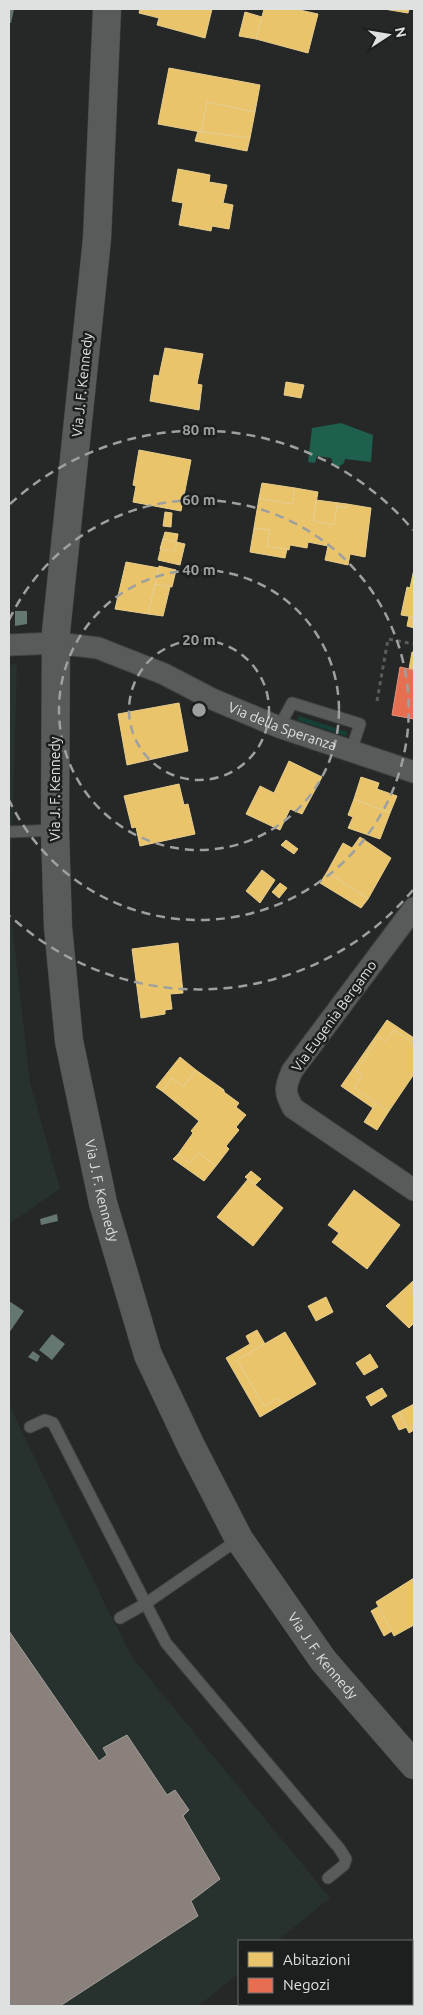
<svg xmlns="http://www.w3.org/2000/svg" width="423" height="2015" viewBox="0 0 423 2015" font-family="Ubuntu,sans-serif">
	<rect width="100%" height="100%" fill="#262827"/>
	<path fill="#27322e" d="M 17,664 L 10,907 L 30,1082 L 60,1189 L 9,1224 L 9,665 Z
		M 9,1401 L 15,1417 L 105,1604 L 132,1657 L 330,1898 L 277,1941 L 239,1941 L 239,1973 L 198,2006 L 9,2006 Z"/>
	<path fill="#154035" d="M 299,716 L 347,732 L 346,736 L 297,720 Z"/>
	<path fill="#1f5f4e" d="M 341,423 L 373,435 L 371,462 L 345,459 L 344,463 L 338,467 L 334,466 L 331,458 L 317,456 L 315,463 L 308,462 L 312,428 Z"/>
	<path fill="#e9c46a" stroke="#e6cd8d" d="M 140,9 L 212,9 L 205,38 L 157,25 L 159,18 L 139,13 Z
		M 264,9 L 295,9 L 318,14 L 308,53 L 256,39 Z
		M 384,9 L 409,9 L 408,13 Z
		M 245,12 L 262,17 L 256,39 L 239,36 Z
		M 169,68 L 260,85 L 255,112 L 207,102 L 201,132 L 158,124 Z
		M 207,102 L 255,112 L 250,138 L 201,132 Z
		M 198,131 L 250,138 L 247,151 L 195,141 Z
		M 178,169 L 210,175 L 209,182 L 227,185 L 223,203 L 233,205 L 229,229 L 212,226 L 211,231 L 179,225 L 183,203 L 172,201 Z
		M 165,348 L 203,354 L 197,384 L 202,385 L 199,410 L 150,401 L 154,375 L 159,376 Z
		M 286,382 L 304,385 L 301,398 L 284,395 Z
		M 139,450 L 191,460 L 181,511 L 133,502 L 136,486 L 133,485 Z
		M 262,483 L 295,488 L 292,504 L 259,498 Z
		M 295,488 L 318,492 L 313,521 L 334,525 L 337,506 L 347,508 L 347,504 L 371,508 L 365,557 L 350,554 L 348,565 L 325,560 L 328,546 L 308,542 L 307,548 L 290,545 L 289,550 L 267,546 L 270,530 L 254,528 L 259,498 L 292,504 Z
		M 316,500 L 347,504 L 347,508 L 337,506 L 334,525 L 313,521 Z
		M 165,512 L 172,513 L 171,527 L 163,526 Z
		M 254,528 L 270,530 L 267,546 L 287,549 L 285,558 L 250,552 Z
		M 165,532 L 178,534 L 175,551 L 160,549 Z
		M 163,539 L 185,544 L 180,565 L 158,560 Z
		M 126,562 L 159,568 L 148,614 L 115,609 Z
		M 159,566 L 176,570 L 172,587 L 155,584 Z
		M 414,569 L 414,617 L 401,615 L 407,587 L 410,588 Z
		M 155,584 L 170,587 L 163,616 L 148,614 Z
		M 409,616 L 414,617 L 414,628 L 407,626 Z
		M 412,652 L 414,652 L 414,670 L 409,669 Z
		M 179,703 L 188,751 L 127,765 L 118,714 Z
		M 289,761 L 322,777 L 302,814 L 290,809 L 280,830 L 246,814 L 260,786 L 274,793 Z
		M 361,777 L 379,783 L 377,789 L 397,796 L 390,813 L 354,799 Z
		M 179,784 L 184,805 L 188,804 L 195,834 L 140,846 L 136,827 L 132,828 L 124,796 Z
		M 354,799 L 390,813 L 380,839 L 348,828 L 353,817 L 348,815 Z
		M 360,837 L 391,858 L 368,899 L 327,872 L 343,843 L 352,848 Z
		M 286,840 L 298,849 L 294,854 L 281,845 Z
		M 262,870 L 275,880 L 260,903 L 246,891 Z
		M 327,872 L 368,899 L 361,908 L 320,883 Z
		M 280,883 L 287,888 L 279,898 L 272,892 Z
		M 178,943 L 183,993 L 170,994 L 172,1009 L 165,1010 L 165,1014 L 141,1018 L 132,949 Z
		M 387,1020 L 414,1038 L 412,1042 L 394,1030 L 386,1041 L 379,1037 L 356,1071 L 363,1075 L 354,1088 L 376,1103 L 373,1108 L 341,1086 Z
		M 394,1030 L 414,1043 L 414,1074 L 389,1111 L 354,1088 L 363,1075 L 356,1071 L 379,1037 L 386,1041 Z
		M 180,1057 L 196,1070 L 183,1087 L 172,1078 L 162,1091 L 156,1087 Z
		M 196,1070 L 224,1090 L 224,1092 L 239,1103 L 236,1107 L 246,1115 L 236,1127 L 239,1130 L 226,1146 L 229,1149 L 216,1166 L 199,1153 L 190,1163 L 178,1154 L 193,1133 L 191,1131 L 199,1121 L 162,1091 L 172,1078 L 183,1087 Z
		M 376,1103 L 389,1111 L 377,1130 L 364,1122 Z
		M 199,1153 L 216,1166 L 204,1181 L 173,1159 L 178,1154 L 190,1163 Z
		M 251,1171 L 261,1179 L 255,1185 L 245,1177 Z
		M 248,1179 L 283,1208 L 253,1246 L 217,1217 Z
		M 354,1190 L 400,1225 L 367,1269 L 332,1242 L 339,1233 L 328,1225 Z
		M 413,1281 L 414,1323 L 409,1328 L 386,1306 Z
		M 326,1297 L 333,1312 L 316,1321 L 308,1306 Z
		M 257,1330 L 265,1344 L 237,1360 L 264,1406 L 278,1398 L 282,1404 L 260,1417 L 226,1358 L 250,1344 L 246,1336 Z
		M 285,1332 L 316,1384 L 282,1404 L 278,1398 L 264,1406 L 237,1360 Z
		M 370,1354 L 378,1367 L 364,1375 L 356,1363 Z
		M 382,1388 L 387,1396 L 371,1406 L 366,1397 Z
		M 414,1404 L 414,1430 L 409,1433 L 399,1412 Z
		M 399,1412 L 407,1427 L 399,1430 L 392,1416 Z
		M 414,1578 L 414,1625 L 394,1636 L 376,1602 Z
		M 378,1607 L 392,1631 L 384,1636 L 371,1611 Z"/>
	<path fill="#e76f51" stroke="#e4917c" d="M 400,667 L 414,670 L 414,719 L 392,715 Z"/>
	<path fill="#8a817c" stroke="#a39e9a" d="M 9,1631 L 99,1761 L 107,1755 L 103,1748 L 127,1735 L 167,1795 L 175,1790 L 189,1810 L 183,1816 L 220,1879 L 191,1901 L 198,1916 L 60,2006 L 9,2006 Z"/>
	<path fill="#657771" d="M 9,9 L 14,9 L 11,23 L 9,23 Z
		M 15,611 L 27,611 L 27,624 L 15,626 Z
		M 57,1214 L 58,1221 L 41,1225 L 40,1219 Z
		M 9,1301 L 24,1311 L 9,1333 Z
		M 52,1334 L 65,1344 L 52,1360 L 39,1350 Z
		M 33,1351 L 40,1356 L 37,1362 L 28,1357 Z"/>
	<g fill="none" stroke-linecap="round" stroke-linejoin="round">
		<g stroke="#404342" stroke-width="13">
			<path id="service" d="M 279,727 L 292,703 L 360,724 L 351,751
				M 9,832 L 55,830
				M 30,1427 L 45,1420 L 53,1423 L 166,1643 L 339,1848 L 346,1859 L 344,1865 L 328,1878
				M 120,1618 L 145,1604 L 239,1539"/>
		</g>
		<g stroke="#404342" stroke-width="23">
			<g id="minor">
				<path id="s1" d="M 9,645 L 57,643 L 98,648 L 164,674 L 212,699 L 279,727 L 414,772"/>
				<path d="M 414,908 L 292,1071 C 285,1087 284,1092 293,1108 L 414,1190"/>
			</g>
		</g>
		<g stroke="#404342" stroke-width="29">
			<g id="tertiary">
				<path id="s2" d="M 107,9 L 97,239 L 56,632 L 55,830 L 58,927 L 69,1041 L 103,1203 L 148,1355 L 191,1446 L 239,1539 L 323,1660 L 414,1765"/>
			</g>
		</g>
		<path stroke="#5a5c5b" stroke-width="3" stroke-dasharray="4 4" stroke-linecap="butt" d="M 377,701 L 388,639 L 414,644"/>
		<use href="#service" stroke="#595a5a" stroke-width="11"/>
		<use href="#minor" stroke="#595a5a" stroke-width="21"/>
		<use href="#tertiary" stroke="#595a5a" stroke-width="28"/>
	</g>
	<g fill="none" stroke="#9ea09f" stroke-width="2.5" stroke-dasharray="9 6">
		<circle cx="199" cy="710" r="70"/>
		<circle cx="199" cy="710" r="140"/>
		<path d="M9 620A210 210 0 1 1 9 800"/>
		<path d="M413 890A280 280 0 0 1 10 916M10 504A280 280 0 0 1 413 530"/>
	</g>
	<g text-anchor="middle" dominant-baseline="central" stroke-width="5" stroke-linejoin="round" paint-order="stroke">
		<g font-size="14" fill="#dee1e0" stroke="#1b201e">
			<text transform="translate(82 385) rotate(-84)">Via J. F. Kennedy</text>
			<text stroke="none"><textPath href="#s1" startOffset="290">Via della Speranza</textPath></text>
			<text transform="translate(55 789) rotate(-90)">Via J. F. Kennedy</text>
			<text transform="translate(334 1016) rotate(-54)">Via Eugenia Bergamo</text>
			<text stroke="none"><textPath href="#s2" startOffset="1188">Via J. F. Kennedy</textPath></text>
			<text stroke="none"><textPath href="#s2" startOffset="1708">Via J. F. Kennedy</textPath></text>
		</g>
	</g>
	<circle cx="199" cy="710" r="8" fill="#9ea09f" stroke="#1b201e" stroke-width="2.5"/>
	<g font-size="15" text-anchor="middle" font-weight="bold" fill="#9ea09f" stroke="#1b201e" stroke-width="5" stroke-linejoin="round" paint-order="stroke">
		<text x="199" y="435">80 m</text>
		<text x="199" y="505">60 m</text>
		<text x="199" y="575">40 m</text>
		<text x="199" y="645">20 m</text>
	</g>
	<rect width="423" height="2015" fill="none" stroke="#dee1e0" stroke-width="20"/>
	<rect x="238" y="1940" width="175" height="65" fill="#1b201e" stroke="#696d6c"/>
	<rect x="248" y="1952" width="25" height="15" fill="#e9c46a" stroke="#696d6c"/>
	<text x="283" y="1965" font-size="15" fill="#dee1e0">Abitazioni</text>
	<rect x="248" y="1978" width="25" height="15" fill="#e76f51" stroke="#696d6c"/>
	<text x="283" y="1990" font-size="15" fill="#dee1e0">Negozi</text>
	<g transform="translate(388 35) rotate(78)" stroke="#1b201e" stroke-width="4" paint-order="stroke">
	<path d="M0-4L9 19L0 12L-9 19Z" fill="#dee1e0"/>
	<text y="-8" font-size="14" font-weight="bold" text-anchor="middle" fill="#dee1e0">N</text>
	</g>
</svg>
